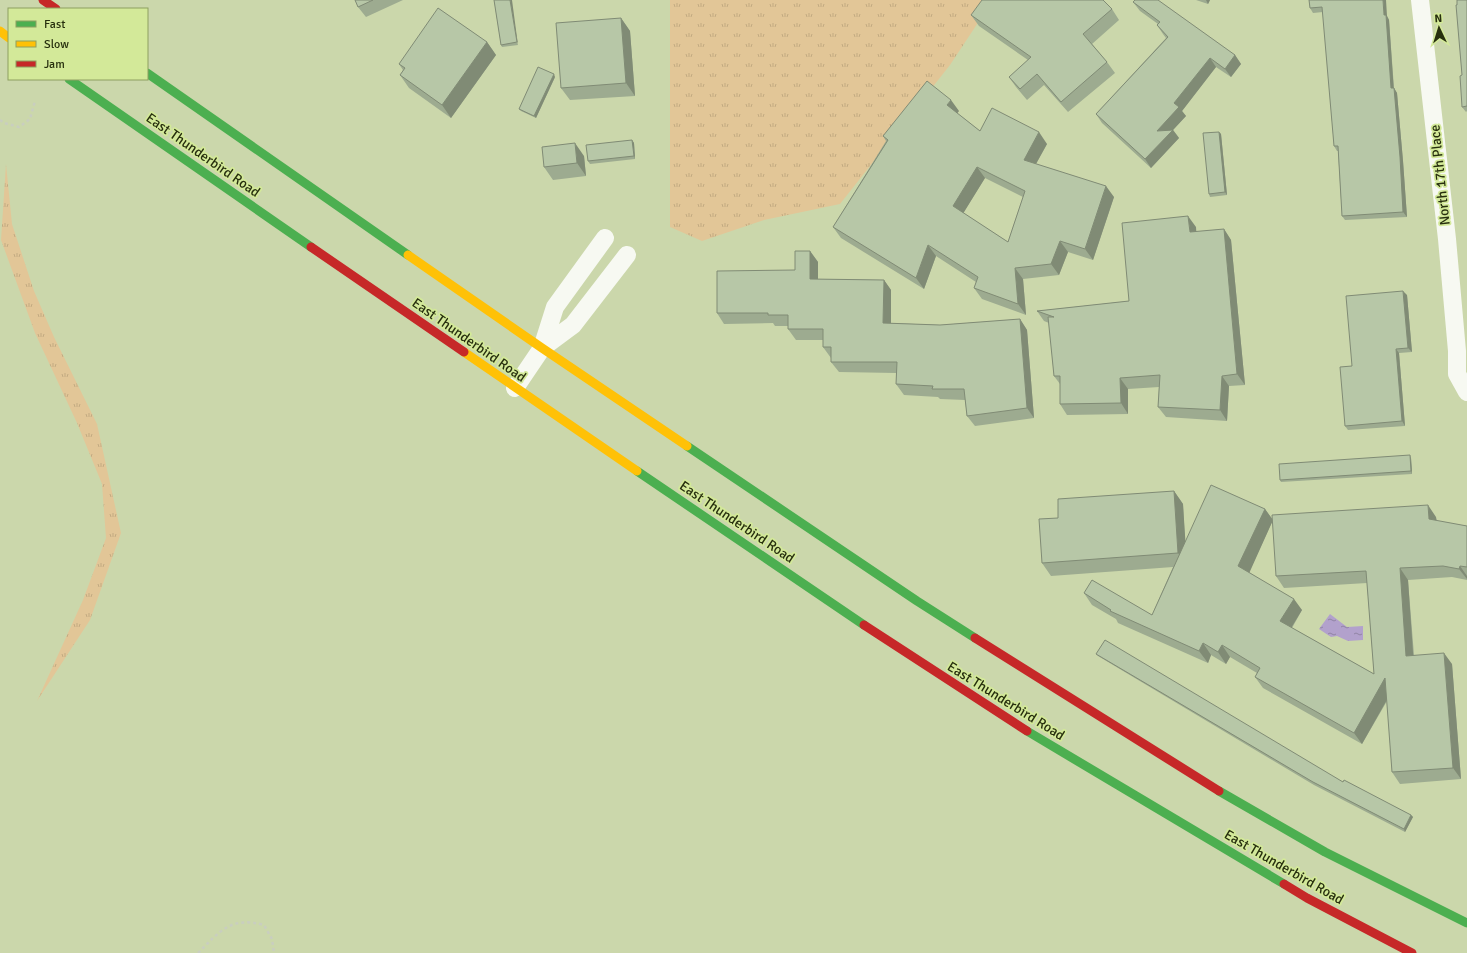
<svg xmlns="http://www.w3.org/2000/svg" width="1467" height="953" viewBox="0 0 1467 953" font-family="Signika,sans-serif">
	<defs>
		<pattern id="grass-tufts" width="24" height="20" patternUnits="userSpaceOnUse"><rect width="24" height="20" fill="#e2c697"/><path d="M3 7l-1-3M5 7V3M7 7l1-3M15 17l-1-3M17 17v-4M19 17l1-3" fill="none" stroke="#c2aa81"/></pattern>
		<pattern id="water-ripples" width="26" height="14" patternUnits="userSpaceOnUse"><rect width="26" height="14" fill="#b2a1cc"/><path d="M2 4q2-2 4 0t4 0M15 11q2-2 4 0t4 0" fill="none" stroke="#9184a4"/></pattern>
	</defs>
	<rect width="100%" height="100%" fill="#cbd7ab"/>
	<path fill="url(#grass-tufts)" d="M 670,0 L 993,0 L 950,65 L 840,204 L 764,220 L 702,241 L 670,227 Z
		M 6,164 L 12,224 L 34,291 L 54,337 L 97,424 L 121,533 L 90,620 L 37,701 L 83,600 L 106,538 L 102,484 L 77,423 L 35,333 L 1,240 Z"/>
	<path fill="url(#water-ripples)" d="M 1330,614 L 1347,627 L 1363,626 L 1363,640 L 1348,641 L 1337,636 L 1331,637 L 1319,629 Z"/>
	<g fill="none" stroke-linecap="round" stroke-linejoin="round">
		<path stroke="#c9cebf" stroke-width="2.5" stroke-dasharray="3 3" stroke-linecap="butt" d="M 0,120 L 4,123 L 19,127 L 30,119 L 35,101
			M 198,953 C 220,931 231,916 264,925 L 272,939 L 274,953"/>
		<path stroke="#f7f9f2" stroke-width="18" d="M 1420,0 L 1447,239 L 1457,351 L 1457,374 L 1467,392
			M 542,348 L 573,325 L 627,255
			M 515,388 L 542,348 L 555,307 L 605,238"/>
		<path stroke="#4caf50" stroke-width="9" d="M 147,73 L 408,255
			M 69,79 L 311,247
			M 687,446 L 917,601 L 975,638
			M 637,471 L 864,625
			M 1027,731 L 1284,884
			M 1219,791 L 1325,852 L 1467,923"/>
		<path stroke="#ffc107" stroke-width="9" d="M 0,31 L 9,38
			M 408,255 L 542,348 L 687,446
			M 464,352 L 637,471"/>
		<path stroke="#c62828" stroke-width="9" d="M 43,0 L 56,9
			M 311,247 L 464,352
			M 864,625 L 1027,731
			M 975,638 L 1219,791
			M 1284,884 L 1307,898 L 1412,953"/>
	</g>
	<path fill="#9dab90" fill-rule="evenodd" d="M 355,0 L 403,0 L 366,17 L 358,7 Z
		M 494,0 L 518,45 L 502,47 L 501,45 Z
		M 1196,0 L 1210,0 L 1208,4 Z
		M 1309,0 L 1387,16 L 1389,20 L 1394,88 L 1397,93 L 1403,161 L 1407,217 L 1345,220 L 1342,216 L 1338,151 L 1337,151 L 1334,146 L 1323,12 L 1313,13 L 1310,8 Z
		M 1467,0 L 1467,111 L 1466,112 L 1462,107 L 1462,75 L 1457,5 Z
		M 1133,2 L 1235,55 L 1241,64 L 1231,77 L 1216,67 L 1182,111 L 1186,116 L 1173,130 L 1179,138 L 1151,168 L 1102,123 L 1096,114 L 1166,38 L 1163,34 L 1157,25 L 1158,24 L 1140,11 Z
		M 1112,9 L 1119,20 L 1092,44 L 1107,62 L 1115,73 L 1068,112 L 1044,85 L 1027,100 L 1016,87 L 1009,77 L 1028,60 L 979,26 L 971,15 Z
		M 621,18 L 630,31 L 635,96 L 570,100 L 561,88 Z
		M 487,42 L 496,55 L 451,118 L 409,88 L 400,75 L 403,70 L 399,64 Z
		M 555,77 L 536,118 L 521,111 L 519,109 Z
		M 959,111 L 957,113 L 980,131 L 1047,144 L 1036,164 L 1114,197 L 1093,260 L 1068,252 L 1059,275 L 1023,279 L 1026,315 L 982,299 L 974,288 L 976,282 L 936,256 L 924,289 L 841,238 L 833,227 L 886,141 L 883,136 ZM 985,178 L 1023,197 L 1008,242 L 963,213 Z
		M 1219,132 L 1221,134 L 1227,195 L 1210,197 L 1209,194 Z
		M 632,140 L 634,143 L 635,159 L 590,164 L 588,161 Z
		M 584,156 L 586,176 L 553,180 L 544,167 Z
		M 1196,227 L 1196,232 L 1224,229 L 1231,240 L 1245,385 L 1229,386 L 1227,421 L 1166,417 L 1158,407 L 1159,387 L 1128,389 L 1128,414 L 1067,415 L 1060,404 L 1060,384 L 1054,376 L 1049,323 L 1044,321 L 1037,311 L 1129,301 Z
		M 810,251 L 818,262 L 818,279 L 884,280 L 891,290 L 891,323 L 940,325 L 1020,319 L 1027,330 L 1034,418 L 975,426 L 967,416 L 965,400 L 940,399 L 938,397 L 904,395 L 896,384 L 896,373 L 839,372 L 831,362 L 831,358 L 823,347 L 823,340 L 796,340 L 788,329 L 788,326 L 775,326 L 773,323 L 724,324 L 717,313 L 795,270 Z
		M 1407,295 L 1412,352 L 1399,353 L 1405,426 L 1348,430 L 1345,426 L 1352,366 Z
		M 1411,458 L 1412,474 L 1281,482 L 1280,480 Z
		M 1174,491 L 1183,504 L 1185,541 L 1265,509 L 1273,520 L 1249,572 L 1302,610 L 1292,628 L 1374,674 L 1367,583 L 1284,588 L 1276,576 L 1436,517 L 1437,521 L 1467,526 L 1467,580 L 1452,577 L 1408,580 L 1414,655 L 1452,664 L 1461,779 L 1400,784 L 1392,772 L 1387,701 L 1362,744 L 1263,688 L 1255,677 L 1257,673 L 1230,657 L 1226,664 L 1211,655 L 1208,663 L 1118,623 L 1116,619 L 1092,605 L 1084,593 L 1152,615 L 1173,567 L 1051,576 L 1042,563 L 1058,518 Z
		M 1096,654 L 1343,782 L 1411,815 L 1413,817 L 1405,832 L 1314,785 L 1098,656 Z"/>
	<path fill="#808b75" d="M 510,0 L 512,0 L 518,45 L 517,42 Z
		M 1206,0 L 1210,0 L 1208,4 Z
		M 1383,0 L 1386,0 L 1387,16 L 1389,20 L 1394,93 L 1391,88 L 1384,15 Z
		M 621,18 L 630,31 L 635,96 L 626,83 Z
		M 487,42 L 496,55 L 451,118 L 442,105 Z
		M 1235,55 L 1241,64 L 1231,77 L 1225,69 Z
		M 1210,58 L 1216,67 L 1182,111 L 1186,116 L 1173,130 L 1179,138 L 1151,168 L 1145,159 L 1157,131 L 1174,103 Z
		M 554,74 L 555,77 L 536,118 L 534,116 Z
		M 1394,88 L 1397,93 L 1403,161 L 1407,217 L 1403,212 Z
		M 951,100 L 959,111 L 955,116 L 947,105 Z
		M 1039,132 L 1047,144 L 1032,171 L 1024,160 Z
		M 1219,132 L 1221,134 L 1227,195 L 1225,192 Z
		M 632,140 L 634,143 L 635,159 L 634,156 Z
		M 575,143 L 584,156 L 586,176 L 577,163 Z
		M 977,167 L 985,178 L 961,217 L 953,206 Z
		M 1106,186 L 1114,197 L 1093,260 L 1085,249 Z
		M 1188,216 L 1196,227 L 1197,243 L 1190,232 Z
		M 1224,229 L 1231,240 L 1245,385 L 1237,374 Z
		M 1060,241 L 1068,252 L 1059,275 L 1051,264 Z
		M 928,245 L 936,256 L 924,289 L 916,278 Z
		M 810,251 L 818,262 L 818,290 L 810,279 Z
		M 1015,268 L 1023,279 L 1026,315 L 1018,304 Z
		M 884,280 L 891,290 L 891,334 L 883,323 Z
		M 1403,291 L 1407,295 L 1412,352 L 1408,348 Z
		M 1020,319 L 1027,330 L 1034,418 L 1027,408 Z
		M 1396,349 L 1399,353 L 1405,426 L 1402,421 Z
		M 1222,376 L 1229,386 L 1227,421 L 1220,410 Z
		M 1120,378 L 1128,389 L 1128,414 L 1121,403 Z
		M 1410,455 L 1411,458 L 1412,474 L 1411,471 Z
		M 1174,491 L 1183,504 L 1187,566 L 1178,553 Z
		M 1428,505 L 1436,517 L 1437,531 L 1429,519 Z
		M 1265,509 L 1273,520 L 1247,578 L 1238,566 Z
		M 1460,566 L 1467,576 L 1467,579 L 1459,569 Z
		M 1400,568 L 1408,580 L 1414,667 L 1406,656 Z
		M 1294,599 L 1302,610 L 1288,633 L 1280,621 Z
		M 1203,643 L 1211,655 L 1208,663 L 1199,651 Z
		M 1222,645 L 1230,657 L 1226,664 L 1218,652 Z
		M 1444,653 L 1452,664 L 1461,779 L 1453,768 Z
		M 1385,678 L 1393,689 L 1362,744 L 1354,733 Z
		M 1411,815 L 1413,817 L 1405,832 L 1404,829 Z"/>
	<path fill="#b7c7a7" stroke="#808b75" fill-rule="evenodd" d="M 355,0 L 373,0 L 358,7 Z
		M 494,0 L 510,0 L 517,42 L 501,45 Z
		M 982,0 L 1103,0 L 1112,9 L 1083,34 L 1107,62 L 1061,102 L 1037,74 L 1020,89 L 1009,77 L 1031,57 L 971,15 Z
		M 1135,0 L 1158,0 L 1235,55 L 1225,69 L 1210,58 L 1174,103 L 1179,107 L 1157,131 L 1173,130 L 1145,159 L 1096,114 L 1168,37 L 1157,25 L 1160,22 L 1133,2 Z
		M 1309,0 L 1383,0 L 1384,15 L 1386,15 L 1391,88 L 1394,88 L 1400,157 L 1403,212 L 1342,216 L 1338,146 L 1334,146 L 1322,7 L 1310,8 Z
		M 1457,0 L 1467,0 L 1467,106 L 1462,107 L 1460,76 L 1462,75 L 1456,5 L 1457,5 Z
		M 438,8 L 487,42 L 442,105 L 400,75 L 405,68 L 399,64 Z
		M 621,18 L 626,83 L 561,88 L 556,23 Z
		M 538,67 L 554,74 L 534,116 L 519,109 Z
		M 927,81 L 951,100 L 947,105 L 980,131 L 992,108 L 1039,132 L 1024,160 L 1106,186 L 1085,249 L 1060,241 L 1051,264 L 1015,268 L 1018,304 L 974,288 L 978,277 L 928,245 L 916,278 L 833,227 L 888,140 L 883,136 ZM 977,167 L 1025,191 L 1008,242 L 953,206 Z
		M 1219,132 L 1225,192 L 1209,194 L 1203,133 Z
		M 632,140 L 634,156 L 588,161 L 586,145 Z
		M 575,143 L 577,163 L 544,167 L 542,147 Z
		M 1188,216 L 1190,232 L 1224,229 L 1237,374 L 1222,376 L 1220,410 L 1158,407 L 1160,375 L 1120,378 L 1121,403 L 1060,404 L 1060,376 L 1054,376 L 1048,317 L 1054,317 L 1037,311 L 1129,301 L 1122,223 Z
		M 795,251 L 810,251 L 810,279 L 884,280 L 883,323 L 940,325 L 1020,319 L 1027,408 L 967,416 L 964,389 L 932,389 L 933,386 L 896,384 L 897,362 L 831,362 L 831,347 L 823,347 L 823,329 L 788,329 L 788,315 L 768,315 L 768,313 L 717,313 L 717,271 L 795,270 Z
		M 1403,291 L 1408,348 L 1396,349 L 1402,421 L 1345,426 L 1340,367 L 1352,366 L 1346,296 Z
		M 1410,455 L 1411,471 L 1280,480 L 1279,464 Z
		M 1211,485 L 1265,509 L 1238,566 L 1294,599 L 1280,621 L 1374,674 L 1366,571 L 1276,576 L 1272,515 L 1428,505 L 1429,519 L 1467,526 L 1467,567 L 1460,566 L 1459,569 L 1443,566 L 1400,568 L 1406,656 L 1444,653 L 1453,768 L 1392,772 L 1385,678 L 1354,733 L 1255,677 L 1260,668 L 1222,645 L 1218,652 L 1203,643 L 1199,651 L 1110,611 L 1111,610 L 1084,593 L 1092,580 L 1152,615 Z
		M 1174,491 L 1178,553 L 1042,563 L 1039,519 L 1058,518 L 1058,499 Z
		M 1105,640 L 1343,782 L 1344,780 L 1411,815 L 1404,829 L 1313,782 L 1096,654 Z"/>
	<g text-anchor="middle" dominant-baseline="central" stroke-width="3.5" stroke-linejoin="round" paint-order="stroke">
		<g font-size="14" fill="#272f0e" stroke="#d3e999">
			<text transform="translate(203 155) rotate(35)">East Thunderbird Road</text>
			<text transform="translate(1440 175) rotate(-96)">North 17th Place</text>
			<text transform="translate(469 340) rotate(35)">East Thunderbird Road</text>
			<text transform="translate(737 522) rotate(34)">East Thunderbird Road</text>
			<text transform="translate(1006 701) rotate(32)">East Thunderbird Road</text>
			<text transform="translate(1284 867) rotate(30)">East Thunderbird Road</text>
		</g>
	</g>
	<rect x="8" y="8" width="140" height="72" fill="#d3e999" stroke="#8e9f61"/>
	<rect x="16" y="21" width="20" height="6" fill="#4caf50" stroke="#8e9f61"/>
	<text x="44" y="28" font-size="12" fill="#272f0e">Fast</text>
	<rect x="16" y="41" width="20" height="6" fill="#ffc107" stroke="#8e9f61"/>
	<text x="44" y="48" font-size="12" fill="#272f0e">Slow</text>
	<rect x="16" y="61" width="20" height="6" fill="#c62828" stroke="#8e9f61"/>
	<text x="44" y="68" font-size="12" fill="#272f0e">Jam</text>
	<g transform="translate(1439 28) rotate(356)" stroke="#d3e999" stroke-width="3" paint-order="stroke">
	<path d="M0-3L7 15L0 10L-7 15Z" fill="#272f0e"/>
	<text y="-6" font-size="11" font-weight="bold" text-anchor="middle" fill="#272f0e">N</text>
	</g>
</svg>
